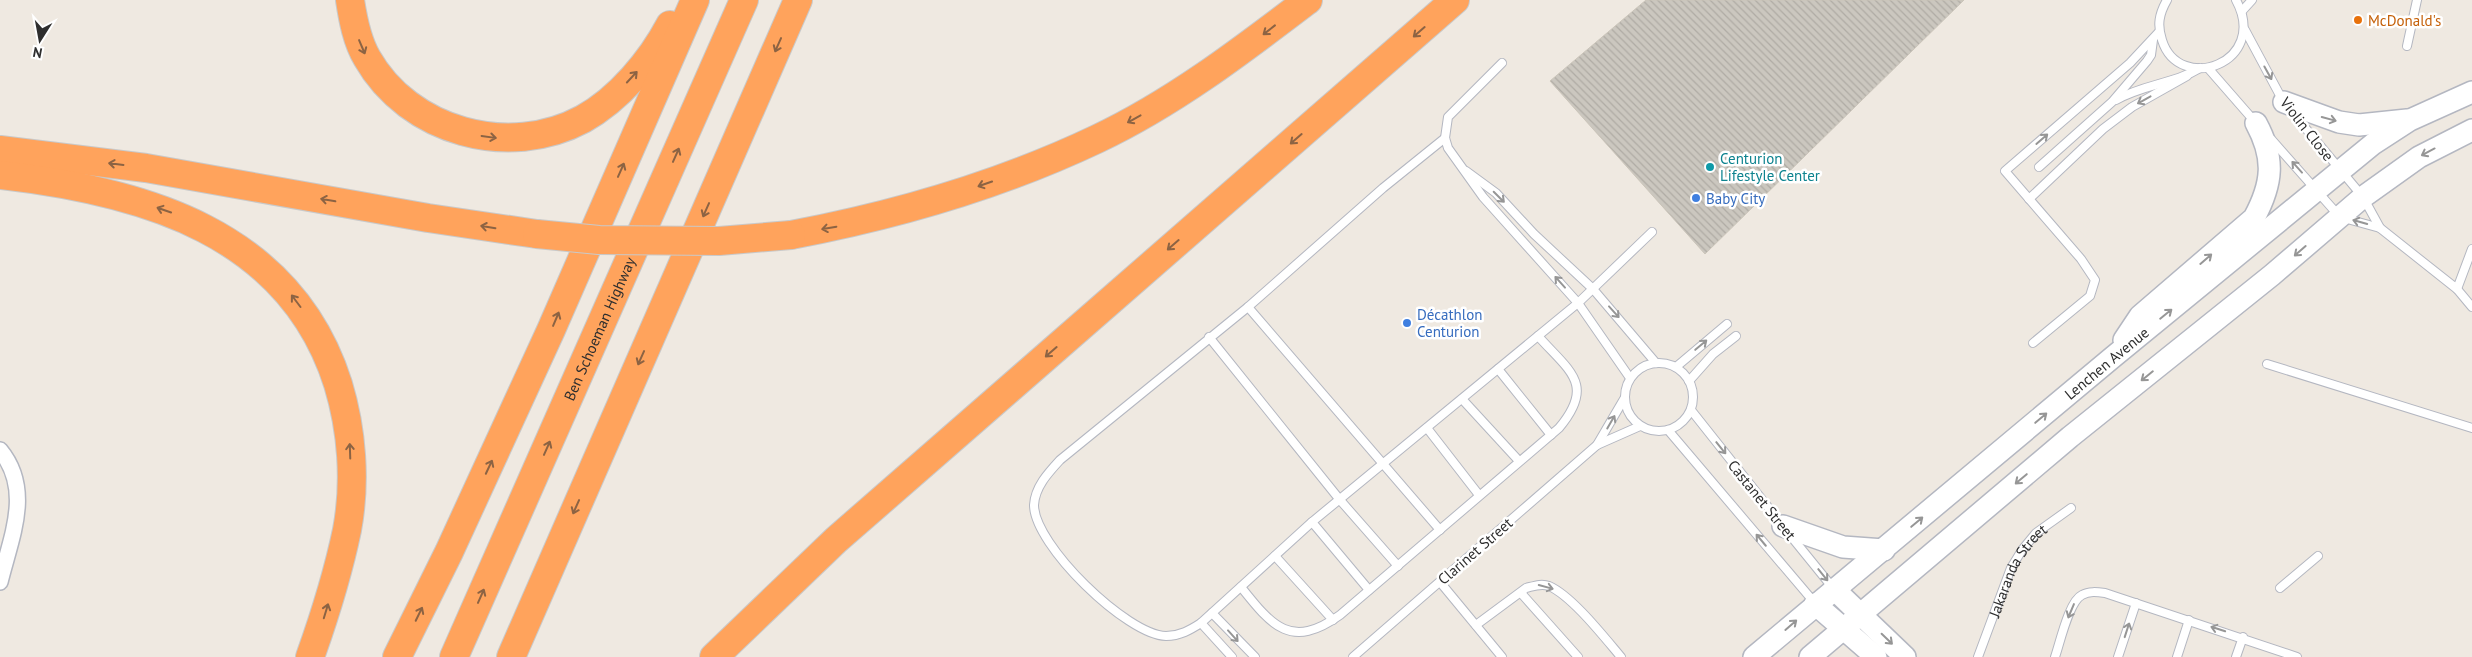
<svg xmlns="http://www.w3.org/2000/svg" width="2472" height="657" viewBox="0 0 2472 657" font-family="'PT Sans',sans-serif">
	<defs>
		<pattern id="building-back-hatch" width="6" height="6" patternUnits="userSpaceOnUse" patternTransform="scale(1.25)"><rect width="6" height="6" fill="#cbc7bf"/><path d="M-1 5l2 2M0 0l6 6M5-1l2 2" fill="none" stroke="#afaba4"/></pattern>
	</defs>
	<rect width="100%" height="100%" fill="#efe9e1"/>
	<path fill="url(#building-back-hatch)" stroke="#cbc5ba" d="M 1646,0 L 1964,0 L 1705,254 L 1550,81 Z"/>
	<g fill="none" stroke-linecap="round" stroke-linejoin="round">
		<g stroke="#b4b7c1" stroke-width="10">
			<g id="lane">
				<path d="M 2167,0 C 2159,14 2157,25 2162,40 C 2179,95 2270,63 2236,0"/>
				<path d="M 2242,11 L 2252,0"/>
				<path d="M 2245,30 L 2283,101"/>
				<path d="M 2407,46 L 2417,0"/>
				<path d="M 1502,63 L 1448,117 L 1445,138 L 1448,148 L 1483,197 L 1578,303 L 1630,378"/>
				<path d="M 2208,68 L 2256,123"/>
				<path d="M 2116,100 C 2144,84 2174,84 2200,68"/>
				<path d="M 2292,112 L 2363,197 L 2380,228"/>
				<path d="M 1445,138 L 1383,188 L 1248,307 L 1060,460 C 1048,473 1035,487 1034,505 C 1034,545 1127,635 1166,636 C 1180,636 1190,630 1201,623 L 1312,522 L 1578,303 L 1652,232"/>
				<path d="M 2271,139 L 2340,217 L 2380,228 L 2457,289 L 2472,249"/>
				<path d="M 2039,167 L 2112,102 L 2147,61 L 2151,55 L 2153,40"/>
				<path d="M 1466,171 L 1496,193 L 1534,234 L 1593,289 L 1656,363"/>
				<path d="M 2029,199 L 2103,129 L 2132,107 L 2187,76"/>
				<path d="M 2457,289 L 2472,307"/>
				<path d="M 1248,307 L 1440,530"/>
				<path d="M 1209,337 L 1340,500 L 1398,566"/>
				<path d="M 2033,343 L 2090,296 L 2095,280 L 2081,259 L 2005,171 L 2130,63 L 2159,32"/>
				<circle cx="1659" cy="397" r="34"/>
				<path d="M 2267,364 L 2472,428"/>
				<path d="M 1676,367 L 1727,324"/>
				<path d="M 1498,369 L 1551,435"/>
				<path d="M 1689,381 L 1713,354 L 1736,336"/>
				<path d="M 1462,399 L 1519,461"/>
				<path d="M 1691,410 L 1783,526"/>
				<path d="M 1427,428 L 1479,495"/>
				<path d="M 1668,430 L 1814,602"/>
				<path d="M 1597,445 L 1624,399"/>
				<path d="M 1312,522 L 1369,590"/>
				<path d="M 1790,535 L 1833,588"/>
				<path d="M 1275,556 L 1333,620"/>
				<path d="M 1440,582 L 1502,657"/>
				<path d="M 1241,587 C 1272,626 1291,650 1340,615 L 1559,428 C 1596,384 1569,371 1538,336"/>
				<path d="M 2280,588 L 2318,556"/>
				<path d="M 1521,593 L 1578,657"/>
				<path d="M 1212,613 L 1255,657"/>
				<path d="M 1201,623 L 1232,657"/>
				<path d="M 1476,625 L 1526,588 C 1534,586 1541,583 1549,586 C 1572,596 1604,637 1621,657"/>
				<path d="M 1353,657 L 1597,445 L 1640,426"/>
				<path id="s1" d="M 1978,657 L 2011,568 L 2022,550 L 2036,533 L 2071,508"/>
				<path d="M 2055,657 C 2060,643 2069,601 2082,595 C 2089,591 2097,592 2105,593 L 2297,657"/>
				<path d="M 2118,657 L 2136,603"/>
				<path d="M 2177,657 L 2189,620"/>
				<path d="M 2236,657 L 2243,637"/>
			</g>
		</g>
		<g stroke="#b4b7c1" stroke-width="18">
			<path id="street" d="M 0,450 C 33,490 11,537 0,582"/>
		</g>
		<g stroke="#b4b7c1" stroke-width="24">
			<g id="secondary">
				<path d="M 2284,102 L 2339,122 L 2359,125 L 2407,120"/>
				<path d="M 2124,340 L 2140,316 L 2254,218 C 2273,183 2275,158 2256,123"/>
				<path d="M 1783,526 L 1843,547 L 1884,550"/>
				<path d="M 1834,589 L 1905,657"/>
				<path d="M 1815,604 L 1876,657"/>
				<path id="s2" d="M 1754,657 L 2113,357 L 2373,144 L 2410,120 L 2472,92"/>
				<path d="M 1810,657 L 2070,437 L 2272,275 L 2363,197 L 2419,157 L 2472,130"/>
			</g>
		</g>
		<g stroke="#c9c9c9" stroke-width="30">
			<g id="highway">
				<path d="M 350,0 C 353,20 357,41 367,58 C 409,132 509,159 583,119 C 619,99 651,61 670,25"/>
				<path d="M 0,150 L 146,168 L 428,218 L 537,234"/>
				<path d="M 0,175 C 142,191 290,232 338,384 C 352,430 356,482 347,530 C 338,573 325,615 310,657"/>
				<path d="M 791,235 C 897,215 1000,185 1097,139 C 1173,103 1241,51 1308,0"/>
				<path d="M 397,657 L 449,552 L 551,330 L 695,0"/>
				<path id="s3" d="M 454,657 L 744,0"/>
				<path d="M 511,657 L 798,0"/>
				<path d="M 714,657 L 836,540 L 1455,0"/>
			</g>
		</g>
		<use href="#lane" stroke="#fff" stroke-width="8"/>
		<use href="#street" stroke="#fff" stroke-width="15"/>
		<use href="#secondary" stroke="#fff" stroke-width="21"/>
		<use href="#highway" stroke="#ffa35c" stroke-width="28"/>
		<g stroke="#c9c9c9" stroke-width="30" stroke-linecap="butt">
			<path id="highway-bridge" d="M 537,234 L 599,240 L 719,241 L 791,235"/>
		</g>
		<use href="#highway-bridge" stroke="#ffa35c" stroke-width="28"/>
	</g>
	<defs><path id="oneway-shaft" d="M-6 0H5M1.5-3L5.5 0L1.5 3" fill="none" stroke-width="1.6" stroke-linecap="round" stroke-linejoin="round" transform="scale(1.25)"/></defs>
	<g stroke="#8c6343">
		<use href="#oneway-shaft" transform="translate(1269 30) rotate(142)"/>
		<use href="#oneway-shaft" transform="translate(1419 32) rotate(139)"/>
		<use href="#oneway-shaft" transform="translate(778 45) rotate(114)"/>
		<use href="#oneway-shaft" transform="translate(362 47) rotate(67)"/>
		<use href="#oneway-shaft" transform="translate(632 77) rotate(-47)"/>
		<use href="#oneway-shaft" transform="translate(1134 119) rotate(151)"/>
		<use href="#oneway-shaft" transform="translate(489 137) rotate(8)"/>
		<use href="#oneway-shaft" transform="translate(1296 139) rotate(139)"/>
		<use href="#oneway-shaft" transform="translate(676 155) rotate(-66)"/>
		<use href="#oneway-shaft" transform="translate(116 164) rotate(-173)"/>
		<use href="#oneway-shaft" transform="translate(621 170) rotate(-66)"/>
		<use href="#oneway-shaft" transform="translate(985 184) rotate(161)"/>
		<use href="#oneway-shaft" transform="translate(328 200) rotate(-170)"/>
		<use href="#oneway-shaft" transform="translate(164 210) rotate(-161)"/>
		<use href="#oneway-shaft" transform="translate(706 210) rotate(114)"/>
		<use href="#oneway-shaft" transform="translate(488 227) rotate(-171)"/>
		<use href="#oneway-shaft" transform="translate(829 228) rotate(170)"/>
		<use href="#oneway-shaft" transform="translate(1173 245) rotate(139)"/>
		<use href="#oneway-shaft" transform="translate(296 301) rotate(-127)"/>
		<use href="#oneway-shaft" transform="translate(556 319) rotate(-67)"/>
		<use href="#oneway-shaft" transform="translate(1051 352) rotate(139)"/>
		<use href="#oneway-shaft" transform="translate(641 358) rotate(114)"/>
		<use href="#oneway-shaft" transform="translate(547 448) rotate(-66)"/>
		<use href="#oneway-shaft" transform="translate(350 451) rotate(-92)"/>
		<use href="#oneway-shaft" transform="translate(489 467) rotate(-65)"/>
		<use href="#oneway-shaft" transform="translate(576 507) rotate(114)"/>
		<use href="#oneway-shaft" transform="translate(481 596) rotate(-66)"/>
		<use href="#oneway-shaft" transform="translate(326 611) rotate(-73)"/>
		<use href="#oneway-shaft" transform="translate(419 614) rotate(-64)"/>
	</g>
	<g stroke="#969696">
		<use href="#oneway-shaft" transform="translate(2268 73) rotate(61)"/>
		<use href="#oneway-shaft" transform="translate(2144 100) rotate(151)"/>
		<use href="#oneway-shaft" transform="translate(2329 119) rotate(15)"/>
		<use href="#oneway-shaft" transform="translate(2042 139) rotate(-41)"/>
		<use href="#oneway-shaft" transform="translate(2428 152) rotate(152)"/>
		<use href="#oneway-shaft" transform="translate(2297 167) rotate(-132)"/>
		<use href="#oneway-shaft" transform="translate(1499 197) rotate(45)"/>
		<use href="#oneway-shaft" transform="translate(2360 222) rotate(-164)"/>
		<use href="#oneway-shaft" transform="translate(2300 251) rotate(139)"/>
		<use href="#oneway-shaft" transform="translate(2206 259) rotate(-41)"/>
		<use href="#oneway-shaft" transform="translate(1560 282) rotate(-132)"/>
		<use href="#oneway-shaft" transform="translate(1614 312) rotate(48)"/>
		<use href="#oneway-shaft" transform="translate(2166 314) rotate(-39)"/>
		<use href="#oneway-shaft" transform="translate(1701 345) rotate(-40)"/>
		<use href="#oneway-shaft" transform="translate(2147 376) rotate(141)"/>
		<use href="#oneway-shaft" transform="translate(2041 418) rotate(-40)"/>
		<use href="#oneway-shaft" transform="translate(1611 422) rotate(-60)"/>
		<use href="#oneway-shaft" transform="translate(1721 448) rotate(51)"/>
		<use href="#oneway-shaft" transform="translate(2021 479) rotate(140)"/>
		<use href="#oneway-shaft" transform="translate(1917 522) rotate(-40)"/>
		<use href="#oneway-shaft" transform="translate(1761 540) rotate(-130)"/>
		<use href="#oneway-shaft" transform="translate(1823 575) rotate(51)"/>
		<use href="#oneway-shaft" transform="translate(1546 587) rotate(15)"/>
		<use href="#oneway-shaft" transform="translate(2071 611) rotate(113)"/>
		<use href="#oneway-shaft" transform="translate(1791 625) rotate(-41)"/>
		<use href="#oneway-shaft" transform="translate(2218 629) rotate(-162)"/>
		<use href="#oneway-shaft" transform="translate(2127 630) rotate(-72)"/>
		<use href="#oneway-shaft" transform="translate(1233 636) rotate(48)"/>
		<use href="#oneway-shaft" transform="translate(1887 639) rotate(44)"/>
	</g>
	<circle fill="#e8710a" stroke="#fff" stroke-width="2" cx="2358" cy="20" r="5"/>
	<circle fill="#0f9aa8" stroke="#fff" stroke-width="2" cx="1710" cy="167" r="5"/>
	<g fill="#3f7fe0" stroke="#fff" stroke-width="2">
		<circle cx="1696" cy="198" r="5"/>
		<circle cx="1407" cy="323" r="5"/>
	</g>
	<g text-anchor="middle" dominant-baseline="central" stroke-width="5" stroke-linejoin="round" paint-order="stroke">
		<g font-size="15" fill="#c56008" stroke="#fff" text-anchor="start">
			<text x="2368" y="20">McDonald's</text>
		</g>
		<g font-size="15" fill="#2e2e2e" stroke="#fff">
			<text transform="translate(2307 129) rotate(52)">Violin Close</text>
			<text stroke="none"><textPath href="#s3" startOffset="359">Ben Schoeman Highway</textPath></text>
			<text stroke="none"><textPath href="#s2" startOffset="459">Lenchen Avenue</textPath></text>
			<text transform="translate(1762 500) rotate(51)">Castanet Street</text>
			<text transform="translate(1475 551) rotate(-41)">Clarinet Street</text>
			<text stroke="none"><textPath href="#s1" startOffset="96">Jakaranda Street</textPath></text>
		</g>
		<g font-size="15" fill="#0d838f" stroke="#fff" text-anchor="start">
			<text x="1720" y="158">Centurion<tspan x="1720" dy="17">Lifestyle Center</tspan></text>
		</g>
		<g font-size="15" fill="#366cbe" stroke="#fff" text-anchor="start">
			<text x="1706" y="198">Baby City</text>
			<text x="1417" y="314">Décathlon<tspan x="1417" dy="17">Centurion</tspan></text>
		</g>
	</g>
	<g transform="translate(40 40) rotate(191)" stroke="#ffffff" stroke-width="4" paint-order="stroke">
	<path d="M0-4L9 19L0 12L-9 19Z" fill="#2e2e2e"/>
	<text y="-8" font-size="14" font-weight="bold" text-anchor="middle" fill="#2e2e2e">N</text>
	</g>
</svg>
